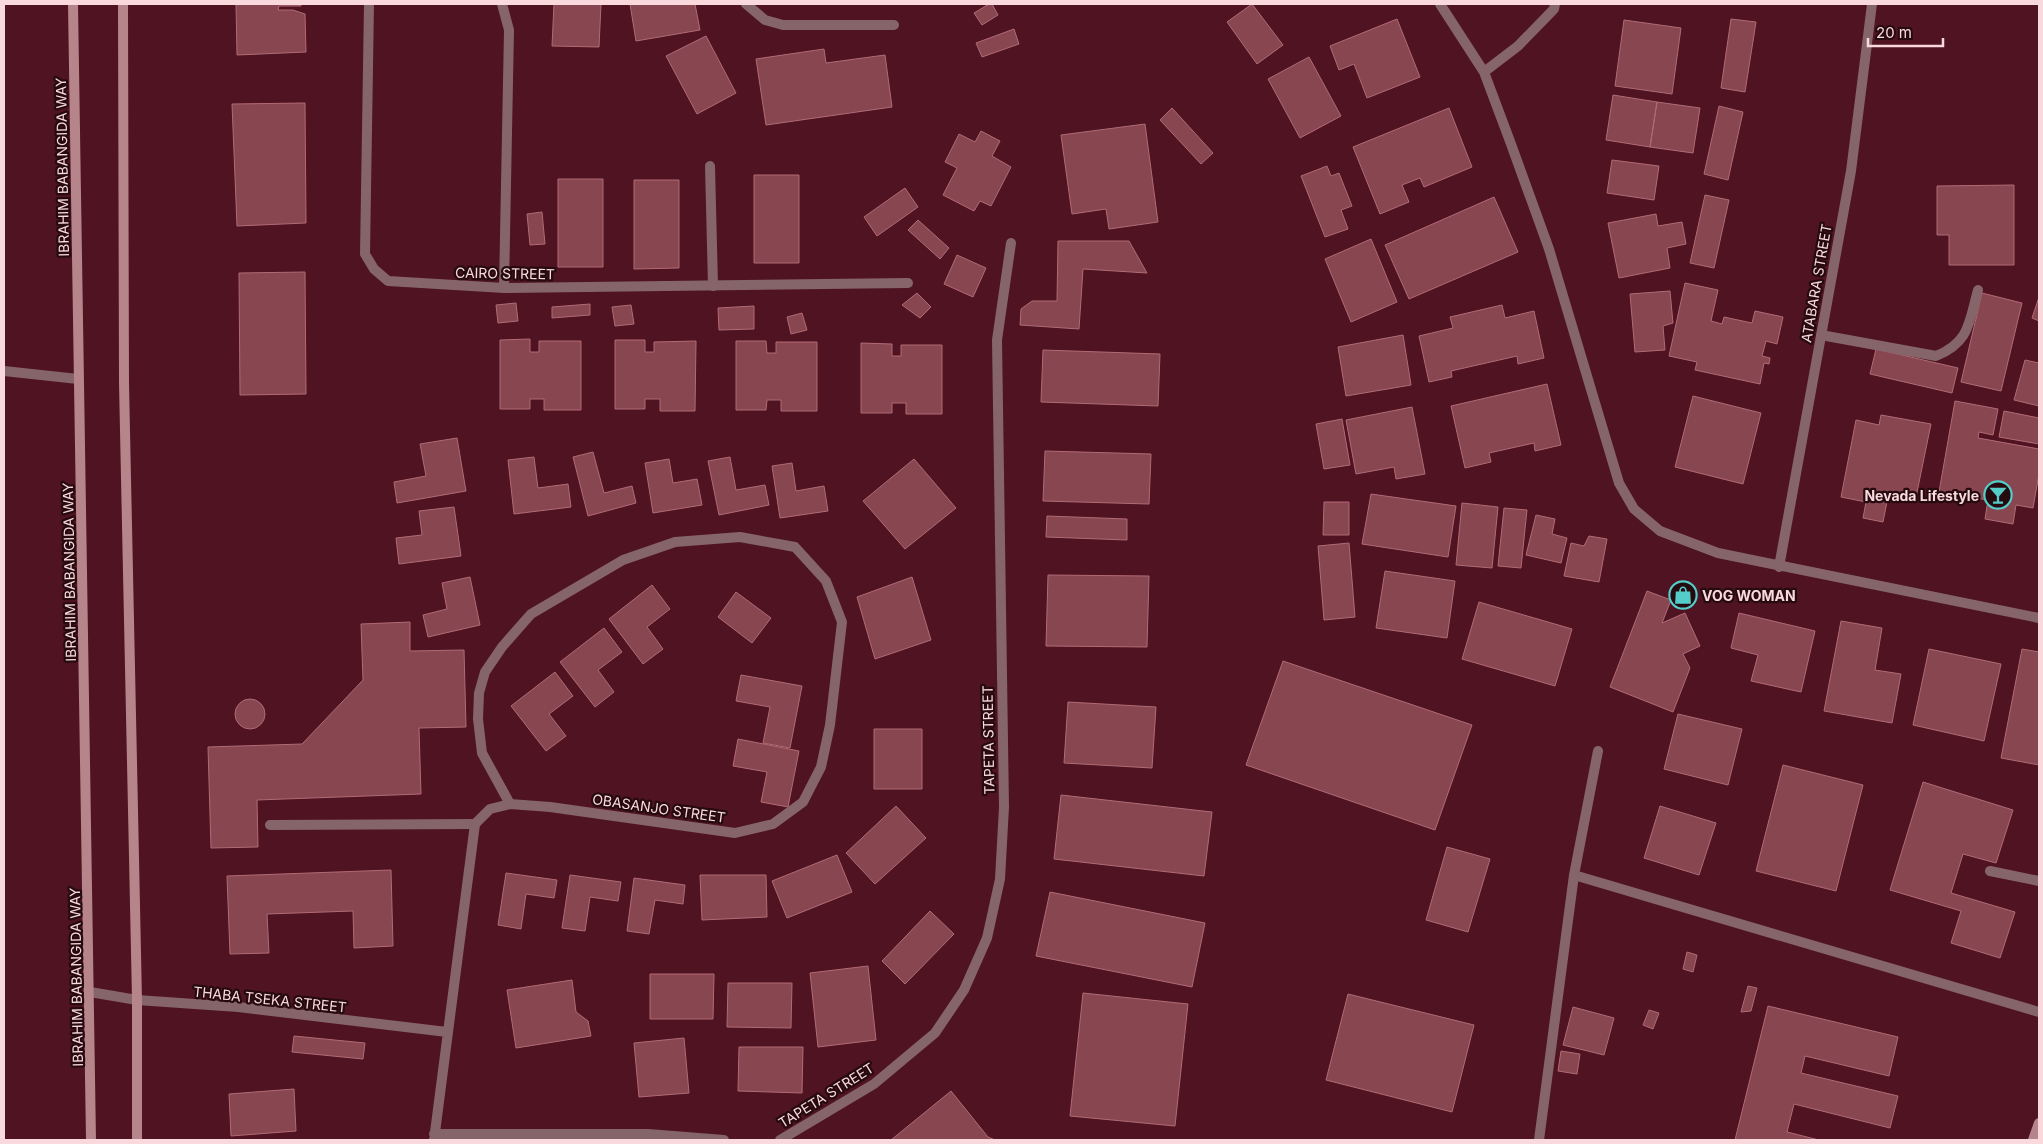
<svg xmlns="http://www.w3.org/2000/svg" width="2043" height="1144" viewBox="0 0 2043 1144" font-family="Inter,sans-serif">
	<rect width="100%" height="100%" fill="#4f1321"/>
	<path fill="#884651" stroke="#b16b75" d="M 236,4 L 301,4 L 301,6 L 279,6 L 278,10 L 293,10 L 305,14 L 306,52 L 237,55 Z
		M 554,4 L 601,4 L 599,47 L 552,46 Z
		M 630,4 L 695,4 L 700,30 L 636,41 Z
		M 989,4 L 992,4 L 998,15 L 982,25 L 974,13 Z
		M 1252,4 L 1283,45 L 1257,64 L 1227,22 Z
		M 1397,19 L 1420,77 L 1367,98 L 1354,64 L 1339,70 L 1330,46 Z
		M 1731,19 L 1756,22 L 1745,92 L 1721,88 Z
		M 1624,20 L 1681,28 L 1672,94 L 1615,86 Z
		M 1014,29 L 1019,44 L 982,57 L 976,43 Z
		M 706,36 L 736,93 L 697,114 L 666,56 Z
		M 824,49 L 826,63 L 885,55 L 892,107 L 766,125 L 756,59 Z
		M 1309,57 L 1341,116 L 1300,138 L 1268,79 Z
		M 1613,95 L 1657,102 L 1650,147 L 1606,140 Z
		M 1657,102 L 1700,108 L 1693,153 L 1650,147 Z
		M 305,103 L 306,223 L 237,226 L 232,104 Z
		M 1719,106 L 1743,112 L 1728,180 L 1704,174 Z
		M 1172,108 L 1213,153 L 1201,164 L 1160,120 Z
		M 1449,108 L 1472,167 L 1424,187 L 1420,178 L 1402,185 L 1409,202 L 1380,214 L 1353,147 Z
		M 1145,124 L 1158,222 L 1109,229 L 1106,209 L 1072,214 L 1061,135 Z
		M 981,131 L 1000,141 L 992,156 L 1011,167 L 991,206 L 980,201 L 974,211 L 943,195 L 957,168 L 945,162 L 959,134 L 975,142 Z
		M 1612,160 L 1659,166 L 1654,200 L 1607,193 Z
		M 1327,166 L 1331,176 L 1339,173 L 1352,206 L 1341,210 L 1348,229 L 1325,237 L 1301,176 Z
		M 754,175 L 799,175 L 799,263 L 754,263 Z
		M 558,179 L 603,179 L 603,267 L 558,267 Z
		M 634,180 L 679,180 L 679,268 L 634,269 Z
		M 2014,185 L 2014,265 L 1949,265 L 1949,235 L 1937,235 L 1937,186 Z
		M 905,188 L 918,207 L 877,236 L 864,217 Z
		M 1705,195 L 1729,200 L 1714,268 L 1690,263 Z
		M 1494,197 L 1518,252 L 1409,299 L 1385,245 Z
		M 542,212 L 545,244 L 530,245 L 527,214 Z
		M 1656,214 L 1658,226 L 1682,222 L 1686,244 L 1667,248 L 1670,268 L 1619,278 L 1608,223 Z
		M 918,220 L 949,248 L 940,259 L 908,230 Z
		M 1371,239 L 1397,302 L 1351,322 L 1325,259 Z
		M 1058,241 L 1129,241 L 1147,273 L 1083,269 L 1079,329 L 1020,325 L 1021,309 L 1032,301 L 1057,301 Z
		M 957,255 L 986,268 L 973,297 L 944,284 Z
		M 305,272 L 306,394 L 240,395 L 239,273 Z
		M 1685,283 L 1718,290 L 1711,321 L 1722,324 L 1724,317 L 1752,323 L 1755,311 L 1783,317 L 1777,344 L 1766,341 L 1762,356 L 1770,358 L 1769,364 L 1764,363 L 1760,384 L 1695,370 L 1697,362 L 1669,356 Z
		M 1670,291 L 1673,323 L 1663,326 L 1665,350 L 1635,352 L 1630,294 Z
		M 917,293 L 931,307 L 920,318 L 902,305 Z
		M 1982,293 L 2022,303 L 2001,391 L 1961,382 Z
		M 2039,297 L 2039,321 L 2032,318 Z
		M 516,303 L 518,321 L 498,323 L 496,305 Z
		M 590,304 L 590,315 L 552,318 L 552,307 Z
		M 631,305 L 634,324 L 615,326 L 612,307 Z
		M 1502,305 L 1505,318 L 1534,311 L 1544,358 L 1518,364 L 1517,356 L 1451,371 L 1452,377 L 1429,382 L 1419,336 L 1453,328 L 1450,317 Z
		M 754,306 L 754,329 L 719,330 L 718,308 Z
		M 802,313 L 807,330 L 791,334 L 787,317 Z
		M 1403,335 L 1411,385 L 1346,396 L 1338,347 Z
		M 530,339 L 530,352 L 539,352 L 539,341 L 581,341 L 581,410 L 544,410 L 544,399 L 530,399 L 530,409 L 500,409 L 500,340 Z
		M 615,340 L 645,340 L 645,352 L 654,352 L 654,342 L 696,341 L 695,411 L 660,411 L 660,399 L 645,399 L 645,409 L 615,409 Z
		M 736,341 L 766,341 L 767,353 L 776,353 L 776,342 L 817,342 L 817,411 L 781,411 L 781,400 L 767,400 L 766,410 L 736,410 Z
		M 861,343 L 892,344 L 892,356 L 901,356 L 901,345 L 942,345 L 942,414 L 906,414 L 906,403 L 892,403 L 892,413 L 861,413 Z
		M 1876,349 L 1958,368 L 1952,393 L 1870,374 Z
		M 1043,350 L 1160,354 L 1158,406 L 1041,402 Z
		M 2025,360 L 2039,363 L 2039,406 L 2014,400 Z
		M 1547,384 L 1561,445 L 1535,451 L 1534,443 L 1489,453 L 1491,462 L 1465,468 L 1451,406 Z
		M 1693,396 L 1761,413 L 1743,484 L 1675,467 Z
		M 1955,401 L 1998,409 L 1993,435 L 1979,432 L 1978,438 L 2039,449 L 2039,474 L 2033,508 L 2016,505 L 2013,524 L 1985,519 L 1988,500 L 1939,492 Z
		M 1412,407 L 1425,474 L 1396,479 L 1394,467 L 1356,474 L 1346,420 Z
		M 2004,411 L 2039,418 L 2039,444 L 1999,437 Z
		M 1881,415 L 1931,424 L 1915,502 L 1888,497 L 1883,522 L 1863,518 L 1866,502 L 1841,497 L 1856,420 L 1879,425 Z
		M 1342,419 L 1350,465 L 1324,469 L 1316,424 Z
		M 457,438 L 466,491 L 397,503 L 394,482 L 426,476 L 420,444 Z
		M 1045,451 L 1151,454 L 1149,504 L 1043,501 Z
		M 593,452 L 604,493 L 632,486 L 636,503 L 588,516 L 573,457 Z
		M 534,457 L 538,488 L 568,484 L 571,507 L 514,514 L 508,460 Z
		M 730,457 L 736,490 L 765,485 L 769,505 L 719,515 L 708,461 Z
		M 669,459 L 673,483 L 697,479 L 702,505 L 653,513 L 645,463 Z
		M 914,459 L 956,508 L 905,549 L 863,501 Z
		M 792,463 L 796,491 L 824,486 L 828,511 L 780,518 L 772,466 Z
		M 1371,494 L 1456,506 L 1448,557 L 1362,544 Z
		M 1324,502 L 1349,502 L 1349,535 L 1323,535 Z
		M 1462,503 L 1498,507 L 1492,568 L 1456,565 Z
		M 454,507 L 461,556 L 399,564 L 396,538 L 422,535 L 419,511 Z
		M 1504,508 L 1527,510 L 1521,568 L 1498,566 Z
		M 1536,515 L 1555,519 L 1552,534 L 1567,538 L 1561,563 L 1526,555 Z
		M 1047,516 L 1127,519 L 1127,540 L 1046,537 Z
		M 1589,536 L 1607,539 L 1599,582 L 1564,576 L 1571,543 L 1584,546 Z
		M 1349,543 L 1355,617 L 1324,620 L 1318,546 Z
		M 1385,571 L 1455,581 L 1447,638 L 1376,628 Z
		M 1048,575 L 1149,576 L 1147,647 L 1046,646 Z
		M 470,577 L 480,625 L 428,637 L 423,615 L 447,609 L 442,583 Z
		M 912,577 L 931,640 L 875,659 L 857,597 Z
		M 652,585 L 670,609 L 647,627 L 663,649 L 643,664 L 609,619 Z
		M 1647,591 L 1671,600 L 1662,623 L 1685,613 L 1700,646 L 1683,654 L 1690,668 L 1673,712 L 1610,687 Z
		M 736,592 L 771,618 L 752,643 L 718,617 Z
		M 1479,602 L 1572,629 L 1555,686 L 1462,659 Z
		M 1739,613 L 1815,631 L 1801,692 L 1751,681 L 1758,655 L 1731,648 Z
		M 1841,621 L 1882,628 L 1875,670 L 1901,674 L 1892,723 L 1824,711 Z
		M 410,622 L 410,651 L 464,650 L 466,727 L 419,728 L 421,794 L 257,800 L 258,847 L 211,848 L 208,747 L 302,744 L 363,680 L 361,624 Z
		M 604,628 L 622,652 L 598,670 L 614,692 L 595,707 L 560,662 Z
		M 1929,649 L 2001,664 L 1984,741 L 1913,725 Z
		M 2022,649 L 2039,652 L 2039,765 L 2001,758 Z
		M 1283,661 L 1472,725 L 1435,830 L 1246,765 Z
		M 555,672 L 573,696 L 549,714 L 566,736 L 546,751 L 511,706 Z
		M 741,675 L 802,686 L 790,748 L 763,743 L 770,707 L 736,701 Z
		M235 714a15 15 0 1 1 30 0a15 15 0 1 1-30 0Z
		M 1068,702 L 1156,707 L 1152,768 L 1064,763 Z
		M 1678,714 L 1742,729 L 1728,785 L 1664,769 Z
		M 874,729 L 922,729 L 922,789 L 874,789 Z
		M 738,739 L 799,751 L 788,807 L 761,802 L 767,772 L 733,766 Z
		M 1783,765 L 1863,785 L 1836,891 L 1756,871 Z
		M 1923,782 L 2013,810 L 1996,863 L 1963,854 L 1951,893 L 2015,912 L 2000,958 L 1951,943 L 1961,911 L 1890,890 Z
		M 1061,795 L 1212,812 L 1204,876 L 1054,859 Z
		M 896,806 L 926,838 L 875,884 L 846,853 Z
		M 1660,806 L 1716,823 L 1699,875 L 1644,858 Z
		M 1447,847 L 1490,859 L 1468,932 L 1426,920 Z
		M 837,855 L 852,892 L 787,918 L 772,881 Z
		M 391,870 L 393,946 L 354,948 L 353,911 L 267,914 L 269,953 L 230,954 L 227,876 Z
		M 506,873 L 557,880 L 554,898 L 526,894 L 521,929 L 498,925 Z
		M 570,875 L 621,882 L 618,901 L 590,897 L 585,931 L 562,928 Z
		M 700,875 L 766,875 L 767,917 L 702,920 Z
		M 634,878 L 685,885 L 683,904 L 655,900 L 649,934 L 627,931 Z
		M 1050,892 L 1205,923 L 1192,987 L 1036,956 Z
		M 930,911 L 954,934 L 905,984 L 882,961 Z
		M 1687,952 L 1697,955 L 1693,972 L 1683,969 Z
		M 868,966 L 876,1040 L 818,1047 L 810,973 Z
		M 650,974 L 714,974 L 713,1019 L 650,1019 Z
		M 572,980 L 576,1012 L 588,1021 L 591,1036 L 516,1048 L 507,990 Z
		M 728,983 L 792,983 L 791,1028 L 727,1027 Z
		M 1748,986 L 1757,988 L 1751,1011 L 1741,1012 Z
		M 1083,993 L 1188,1004 L 1175,1126 L 1070,1116 Z
		M 1348,994 L 1474,1025 L 1452,1112 L 1326,1080 Z
		M 1768,1006 L 1898,1037 L 1889,1076 L 1805,1056 L 1801,1073 L 1898,1096 L 1890,1128 L 1794,1104 L 1787,1132 L 1819,1140 L 1735,1140 Z
		M 1573,1007 L 1614,1018 L 1604,1055 L 1563,1045 Z
		M 1649,1010 L 1659,1013 L 1653,1029 L 1643,1025 Z
		M 294,1036 L 365,1043 L 363,1059 L 292,1052 Z
		M 684,1038 L 689,1093 L 639,1097 L 634,1043 Z
		M 739,1047 L 803,1047 L 802,1093 L 738,1091 Z
		M 1561,1051 L 1580,1054 L 1577,1074 L 1558,1071 Z
		M 294,1089 L 296,1131 L 231,1136 L 229,1094 Z
		M 951,1091 L 988,1137 L 995,1140 L 891,1140 Z"/>
	<g fill="none" stroke-linecap="round" stroke-linejoin="round">
		<path stroke="#856569" stroke-width="10" d="M 710,166 L 713,286
			M 1821,335 L 1936,356 C 1970,342 1969,322 1978,290
			M 4,371 L 78,379
			M 270,825 L 475,824
			M 1990,871 L 2039,881
			M 1574,875 L 1598,751
			M 1539,1140 L 1574,875 L 2039,1012"/>
		<path stroke="#856569" stroke-width="10" d="M 369,4 L 365,254 L 374,269 L 388,281 L 504,288 L 908,283
			M 502,4 L 509,30 L 504,288
			M 746,4 L 765,20 L 783,25 L 894,25
			M 1440,4 L 1484,72 L 1511,144 L 1549,249 L 1619,483 L 1634,509 L 1660,531 L 1718,553 L 2039,618
			M 1484,72 L 1518,46 L 1554,9 L 1555,4
			M 1779,567 L 1851,171 L 1872,4
			M 90,992 L 137,1000 L 238,1007 L 447,1032
			M 434,1134 L 648,1134 L 724,1140
			M 434,1140 L 475,824 L 490,809 L 510,804 L 550,807 L 735,833 L 773,824 L 803,802 L 821,767 L 830,725 L 842,622 L 826,581 L 795,547 L 740,537 L 675,542 L 623,560 L 531,614 L 502,647 L 485,672 L 479,693 L 478,719 L 482,753 L 510,804
			M 780,1140 L 874,1084 L 935,1033 L 964,990 L 987,938 L 1000,879 L 1004,807 L 997,340 L 1011,243"/>
		<path stroke="#b6858b" stroke-width="10" d="M 73,4 L 91,1140
			M 123,4 L 124,383 L 137,1000 L 137,1140
			M 2033,1140 L 2039,1123"/>
	</g>
	<defs>
		<g id="bar-ring" transform="scale(1.4375)"><circle r="9.5" fill="#250a0f" stroke="#54cdc8" stroke-width="1.5"/><path d="M-6-5H6L.8 .8V4.5H3.5V6h-7V4.5H-.8V.8Z" fill="#54cdc8"/></g>
		<g id="shop-ring" transform="scale(1.4375)"><circle r="9.5" fill="#250a0f" stroke="#54cdc8" stroke-width="1.5"/><path d="M-5-2.5h2.3a2.7 3.5 0 0 1 5.4 0H5L5.5 6h-11ZM-1.5-2.5h3a1.5 2.3 0 0 0-3 0Z" fill="#54cdc8"/></g>
	</defs>
	<g fill-rule="evenodd">
		<use href="#bar-ring" x="1998" y="495"/>
		<use href="#shop-ring" x="1683" y="595"/>
	</g>
	<g text-anchor="middle" dominant-baseline="central" stroke-width="4.5" stroke-linejoin="round" paint-order="stroke">
		<g font-size="14" fill="#fad9dd" stroke="#250a0f">
			<text transform="translate(62 167) rotate(-91)">IBRAHIM BABANGIDA WAY</text>
			<text transform="translate(505 273) rotate(1)">CAIRO STREET</text>
			<text transform="translate(1816 283) rotate(-80)">ATABARA STREET</text>
			<text transform="translate(69 572) rotate(-91)">IBRAHIM BABANGIDA WAY</text>
			<text transform="translate(988 740) rotate(-91)">TAPETA STREET</text>
			<text transform="translate(659 808) rotate(8)">OBASANJO STREET</text>
			<text transform="translate(76 977) rotate(-91)">IBRAHIM BABANGIDA WAY</text>
			<text transform="translate(270 999) rotate(6)">THABA TSEKA STREET</text>
			<text transform="translate(826 1095) rotate(-32)">TAPETA STREET</text>
		</g>
		<g font-size="14" font-weight="bold" fill="#fad9dd" stroke="#250a0f" text-anchor="end">
			<text x="1979" y="495">Nevada Lifestyle</text>
			<text x="1702" y="595" text-anchor="start">VOG WOMAN</text>
		</g>
	</g>
	<rect width="2043" height="1144" fill="none" stroke="#fad9dd" stroke-width="10"/>
	<path d="M1868 38v8h75v-8" fill="none" stroke="#fad9dd" stroke-width="2.5"/>
	<text x="1876" y="38" font-size="15" fill="#fad9dd" stroke="#250a0f" stroke-width="4" paint-order="stroke">20 m</text>
</svg>
